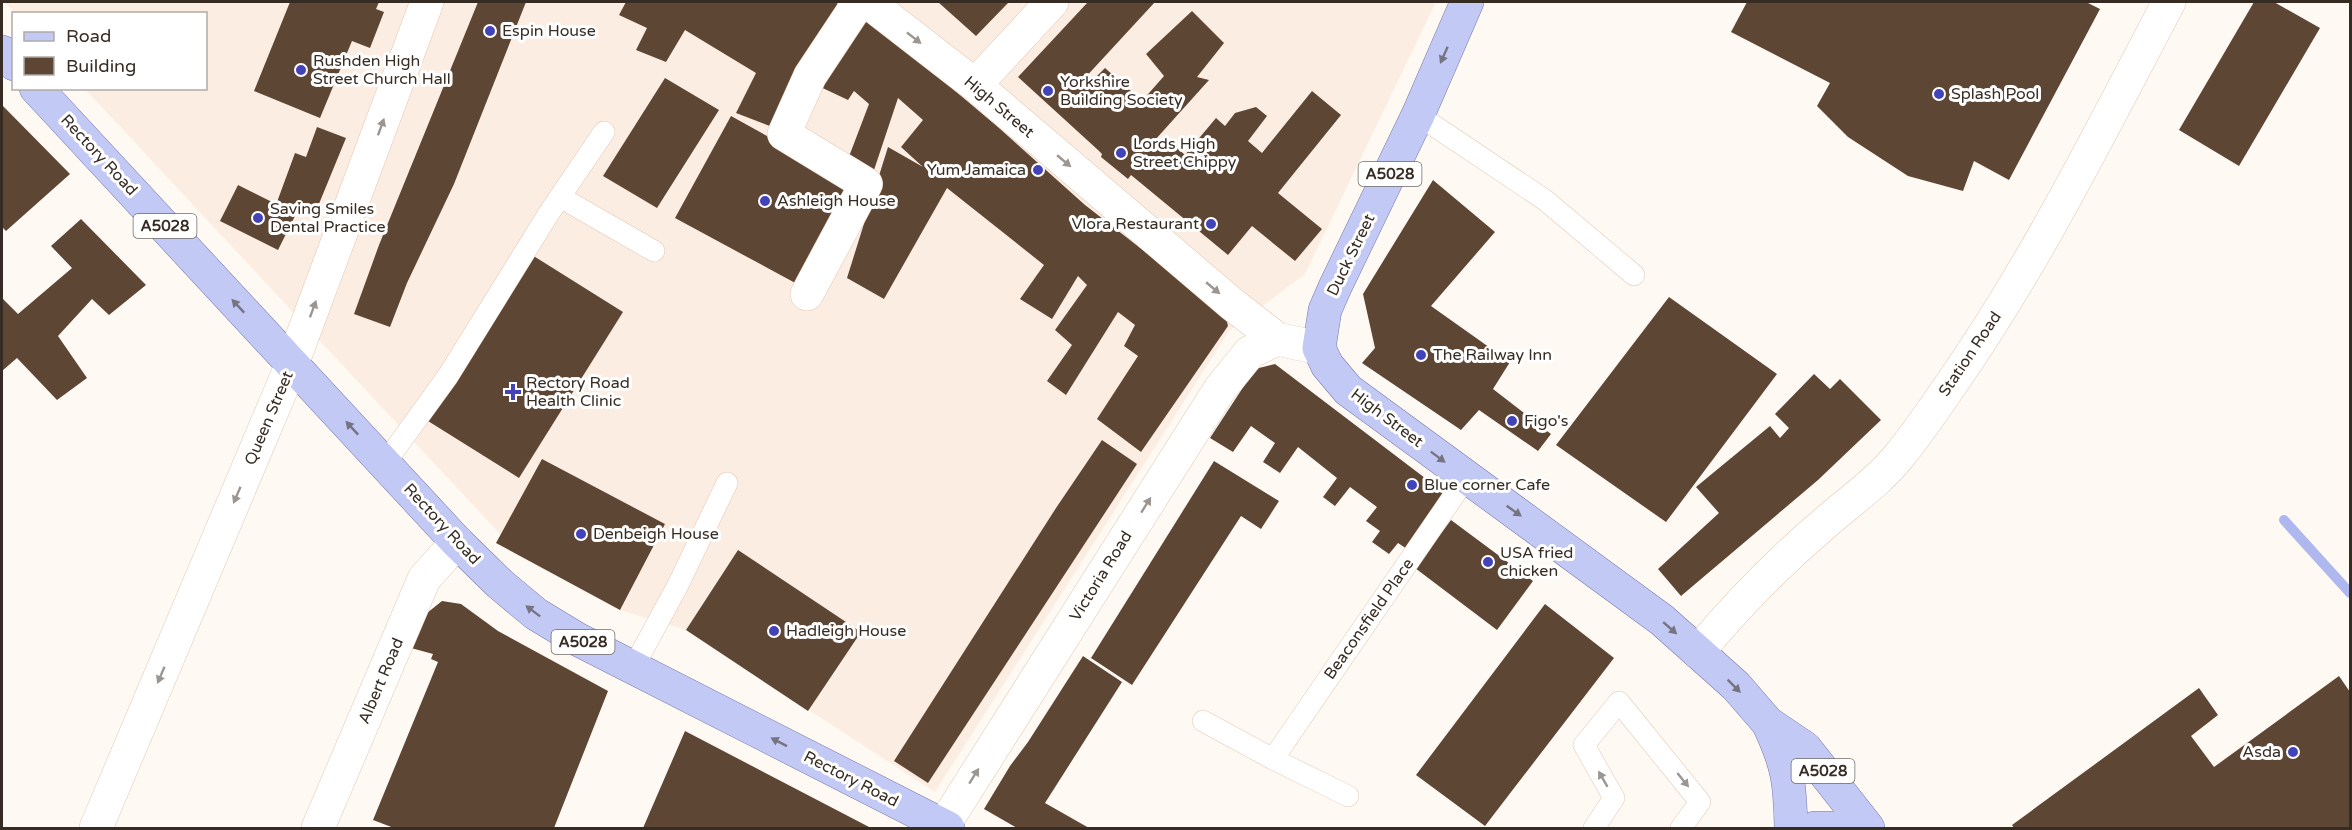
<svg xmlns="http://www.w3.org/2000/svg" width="2352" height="830" viewBox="0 0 2352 830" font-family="'Varela Round',sans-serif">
	<rect width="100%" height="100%" fill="#fff9f4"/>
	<path fill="#fcede2" d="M 4,2 L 1436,2 L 1305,274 L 1229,331 L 935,792 L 686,630 L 620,610 L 516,551 L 85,89 L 206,88 L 206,14 L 15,13 Z"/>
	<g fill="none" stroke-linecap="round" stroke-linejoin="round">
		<path stroke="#aeb8ef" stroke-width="10" d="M 2284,520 L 2350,593"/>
	</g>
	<path fill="#5e4634" d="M 290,2 L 379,2 L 376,9 L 384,12 L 370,48 L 352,41 L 320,118 L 254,91 Z
		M 478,2 L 526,2 L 454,184 L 407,283 L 390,327 L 354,314 L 379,245 Z
		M 626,2 L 835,2 L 849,11 L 780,130 L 736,113 L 756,73 L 685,30 L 666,62 L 636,50 L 647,28 L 619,15 Z
		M 938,2 L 1009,2 L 976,36 Z
		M 1088,2 L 1155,2 L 1083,80 L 1087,86 L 1105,68 L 1142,101 L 1164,76 L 1146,54 L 1192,11 L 1224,43 L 1197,77 L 1209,80 L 1155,140 L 1170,152 L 1175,146 L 1185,155 L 1216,118 L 1225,126 L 1235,113 L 1256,107 L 1267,116 L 1248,141 L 1262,153 L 1312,91 L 1341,115 L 1278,193 L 1322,229 L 1295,261 L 1252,226 L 1228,255 L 1131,175 L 1128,179 L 1101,157 L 1102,154 L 1098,150 L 1018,77 Z
		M 1747,2 L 2086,2 L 2100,9 L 2009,180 L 1974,161 L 1963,191 L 1908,176 L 1848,137 L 1817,106 L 1830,83 L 1731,32 Z
		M 2254,2 L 2274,2 L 2320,28 L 2239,166 L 2179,130 Z
		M 858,9 L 998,127 L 1085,205 L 1225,314 L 1228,326 L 1141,452 L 1097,419 L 1138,356 L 1124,346 L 1135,325 L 1118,312 L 1066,395 L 1047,381 L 1072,345 L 1055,330 L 1087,285 L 1078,276 L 1052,319 L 1020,299 L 1044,265 L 947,188 L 884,299 L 847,278 L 888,147 L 923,167 L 901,147 L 923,120 L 898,98 L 872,176 L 845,167 L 869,104 L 854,91 L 848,100 L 812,83 Z
		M 665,78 L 719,110 L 657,208 L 603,176 Z
		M 2,105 L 70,174 L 6,231 L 2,227 Z
		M 731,116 L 854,184 L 799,285 L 675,218 Z
		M 317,127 L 346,138 L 314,216 L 277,202 L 295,153 L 306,157 Z
		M 1433,180 L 1495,232 L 1431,306 L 1510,362 L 1493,389 L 1551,434 L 1538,451 L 1479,410 L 1461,430 L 1362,363 L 1375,348 L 1363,294 Z
		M 238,185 L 296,214 L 278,250 L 220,221 Z
		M 81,219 L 146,285 L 109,315 L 92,299 L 58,336 L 87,378 L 57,400 L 17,358 L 2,371 L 2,298 L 18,314 L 72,268 L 51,246 Z
		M 532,255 L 623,312 L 519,478 L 428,421 Z
		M 1669,297 L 1777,374 L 1666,522 L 1556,445 Z
		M 1275,364 L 1450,497 L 1410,551 L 1398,543 L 1389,554 L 1372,542 L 1380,531 L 1366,521 L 1377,507 L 1350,487 L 1335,506 L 1323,497 L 1337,478 L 1298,447 L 1280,473 L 1263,462 L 1275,443 L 1251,426 L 1233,452 L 1210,438 L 1255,369 Z
		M 1814,374 L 1830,389 L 1840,379 L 1881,420 L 1818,480 L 1681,596 L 1658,569 L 1719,513 L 1696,487 L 1770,426 L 1780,438 L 1789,428 L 1775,414 Z
		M 1102,440 L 1137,464 L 928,783 L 894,761 L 1056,508 Z
		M 542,459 L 665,524 L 620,610 L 496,543 Z
		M 1214,461 L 1279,501 L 1261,529 L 1241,516 L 1132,685 L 1091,658 Z
		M 1451,520 L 1533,581 L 1497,630 L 1415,568 Z
		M 738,550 L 861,632 L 808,711 L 686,630 Z
		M 442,601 L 461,604 L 498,631 L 608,691 L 554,828 L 394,828 L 373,820 L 438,662 L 431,659 L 433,654 L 411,648 L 427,613 Z
		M 1545,604 L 1614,658 L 1485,826 L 1416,775 Z
		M 1083,656 L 1122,682 L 1045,803 L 1089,828 L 1017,828 L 984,809 L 1010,766 L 1028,742 Z
		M 2339,676 L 2350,692 L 2350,828 L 2014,828 L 2012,825 L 2199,688 L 2218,715 L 2191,736 L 2214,767 Z
		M 685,731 L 871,828 L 643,828 Z"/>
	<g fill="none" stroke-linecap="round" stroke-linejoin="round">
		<g stroke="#e3c7b1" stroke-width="22">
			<path id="lane" d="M 1418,115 L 1545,200 L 1634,275
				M 560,197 L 654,251
				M 385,463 L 448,376 L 549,213 L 604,132
				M 633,668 L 678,585 L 727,483
				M 1203,721 L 1273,759 L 1348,796
				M 1273,759 L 1466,478
				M 1594,828 L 1614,798 L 1584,745 L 1619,702 L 1700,802 L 1681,828"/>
		</g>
		<g stroke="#e3c7b1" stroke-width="34">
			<path id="street" d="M 868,2 L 975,85 L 1232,304 L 1277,339 L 1319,348
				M 975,85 L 1052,2
				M 807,294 L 866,184 L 784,134 L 810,76 L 859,2
				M 1698,652 C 1736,606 1779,562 1825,523 C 1850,501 1878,482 1899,456 C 1918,433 1935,407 1952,383 C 2036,262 2101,131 2169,2
				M 96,828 L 292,364 L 427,2
				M 318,828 L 424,579 L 457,542
				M 942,828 L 1220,389 L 1250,352 L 1277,339"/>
		</g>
		<g stroke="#777ba8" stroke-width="34">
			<path id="primary" d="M 1467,2 L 1418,115 L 1335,287 L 1325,310 L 1319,348 L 1327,365 L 1348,390 L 1662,620 L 1736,686 L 1768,723 L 1805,748 L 1868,828
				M 2,52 L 14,64
				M 36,88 L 457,542 L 500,584 L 536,614 L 579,640 L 948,828
				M 1768,723 C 1788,765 1790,782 1791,828
				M 1815,828 L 1853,828"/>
		</g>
		<use href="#lane" stroke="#fff" stroke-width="21"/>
		<use href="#street" stroke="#fff" stroke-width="33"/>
		<use href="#primary" stroke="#c2c9f5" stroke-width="33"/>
	</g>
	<defs><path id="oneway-solid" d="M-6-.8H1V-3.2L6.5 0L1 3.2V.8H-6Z" transform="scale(1.5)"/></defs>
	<g fill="#9b9691">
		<use href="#oneway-solid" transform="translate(914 38) rotate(38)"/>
		<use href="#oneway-solid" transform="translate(381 127) rotate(-70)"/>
		<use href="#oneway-solid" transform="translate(1064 161) rotate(40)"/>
		<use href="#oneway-solid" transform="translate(1213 288) rotate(40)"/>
		<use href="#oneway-solid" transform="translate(313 309) rotate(-70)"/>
		<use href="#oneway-solid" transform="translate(237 495) rotate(113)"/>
		<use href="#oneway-solid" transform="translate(1146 505) rotate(-58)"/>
		<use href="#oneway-solid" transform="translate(161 675) rotate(113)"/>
		<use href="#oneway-solid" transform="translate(974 776) rotate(-58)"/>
		<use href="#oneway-solid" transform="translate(1603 779) rotate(-120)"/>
		<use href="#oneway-solid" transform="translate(1683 780) rotate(51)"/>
	</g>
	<g fill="#767382">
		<use href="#oneway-solid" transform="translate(1444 55) rotate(114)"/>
		<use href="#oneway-solid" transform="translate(238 306) rotate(-133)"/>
		<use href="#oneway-solid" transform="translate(352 428) rotate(-133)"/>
		<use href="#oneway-solid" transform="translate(1438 457) rotate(37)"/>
		<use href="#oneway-solid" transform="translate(1514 511) rotate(35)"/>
		<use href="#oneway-solid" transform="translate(533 611) rotate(-143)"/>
		<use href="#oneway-solid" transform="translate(1670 628) rotate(41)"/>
		<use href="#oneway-solid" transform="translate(1734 686) rotate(45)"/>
		<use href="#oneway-solid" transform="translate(779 742) rotate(-153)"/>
	</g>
	<g fill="#4243b9" stroke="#fff" stroke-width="2">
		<circle cx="490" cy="31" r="6"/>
		<circle cx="301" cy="70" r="6"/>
		<circle cx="1048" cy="91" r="6"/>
		<circle cx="1939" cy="94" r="6"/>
		<circle cx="1121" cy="153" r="6"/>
		<circle cx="1038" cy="170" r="6"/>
		<circle cx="765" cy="201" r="6"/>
		<circle cx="258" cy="218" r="6"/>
		<circle cx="1211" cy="224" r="6"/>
		<circle cx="1421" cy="355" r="6"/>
		<path d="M510 383h6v6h6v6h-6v6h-6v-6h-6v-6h6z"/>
		<circle cx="1512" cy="421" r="6"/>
		<circle cx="1412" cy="485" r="6"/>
		<circle cx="581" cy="534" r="6"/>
		<circle cx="1488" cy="562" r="6"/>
		<circle cx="774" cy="631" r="6"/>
		<circle cx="2293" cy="752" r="6"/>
	</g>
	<g text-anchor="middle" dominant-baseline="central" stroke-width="6" stroke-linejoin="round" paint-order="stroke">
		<g fill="#fff" stroke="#736b65" stroke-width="1.5">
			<rect x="1358.5" y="162" width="63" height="24" rx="4.5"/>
			<rect x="133.5" y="214" width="63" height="24" rx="4.5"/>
			<rect x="551.5" y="630" width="63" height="24" rx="4.5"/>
			<rect x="1791.5" y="759" width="63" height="24" rx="4.5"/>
		</g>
		<g font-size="15" font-weight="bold" fill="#372c23">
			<text x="1390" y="174">A5028</text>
			<text x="165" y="226">A5028</text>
			<text x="583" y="642">A5028</text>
			<text x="1823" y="771">A5028</text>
		</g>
		<g font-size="16" fill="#372c23" stroke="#fff" text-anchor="start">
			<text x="502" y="31">Espin House</text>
			<text x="313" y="61">Rushden High<tspan x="313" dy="18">Street Church Hall</tspan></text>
			<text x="1060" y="82">Yorkshire<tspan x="1060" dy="18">Building Society</tspan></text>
			<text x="1951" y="94">Splash Pool</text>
			<text x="1133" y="144">Lords High<tspan x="1133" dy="18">Street Chippy</tspan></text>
			<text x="1026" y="170" text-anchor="end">Yum Jamaica</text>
			<text x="777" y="201">Ashleigh House</text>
			<text x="270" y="209">Saving Smiles<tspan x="270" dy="18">Dental Practice</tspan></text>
			<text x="1199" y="224" text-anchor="end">Vlora Restaurant</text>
			<text x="1433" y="355">The Railway Inn</text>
			<text x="526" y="383">Rectory Road<tspan x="526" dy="18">Health Clinic</tspan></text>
			<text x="1524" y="421">Figo's</text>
			<text x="1424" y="485">Blue corner Cafe</text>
			<text x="593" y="534">Denbeigh House</text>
			<text x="1500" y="553">USA fried<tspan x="1500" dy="18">chicken</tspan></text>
			<text x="786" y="631">Hadleigh House</text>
			<text x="2281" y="752" text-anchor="end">Asda</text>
		</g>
		<g font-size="16" fill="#372c23" stroke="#fff">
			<text transform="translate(999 107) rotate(40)">High Street</text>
			<text transform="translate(99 155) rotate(47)">Rectory Road</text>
			<text transform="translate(1351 255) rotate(-64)">Duck Street</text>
			<text transform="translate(1970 354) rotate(-56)">Station Road</text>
			<text transform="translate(269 418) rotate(-67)">Queen Street</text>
			<text transform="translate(1387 418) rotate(37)">High Street</text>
			<text transform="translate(442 524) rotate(47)">Rectory Road</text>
			<text transform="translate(1101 576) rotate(-58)">Victoria Road</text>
			<text transform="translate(1369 619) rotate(-55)">Beaconsfield Place</text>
			<text transform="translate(381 681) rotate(-67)">Albert Road</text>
			<text transform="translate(851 779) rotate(27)">Rectory Road</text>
		</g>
	</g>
	<rect width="2352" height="830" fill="none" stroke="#372c23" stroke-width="6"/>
	<rect x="12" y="12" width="195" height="78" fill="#ffffff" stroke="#afaba7" stroke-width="1.5"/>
	<rect x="24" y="32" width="30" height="9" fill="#c2c9f5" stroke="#afaba7" stroke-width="1.5"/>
	<text x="66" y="42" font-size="18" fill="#372c23">Road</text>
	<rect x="24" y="57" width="30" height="18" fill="#5e4634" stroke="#afaba7" stroke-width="1.5"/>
	<text x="66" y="72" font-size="18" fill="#372c23">Building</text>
</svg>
